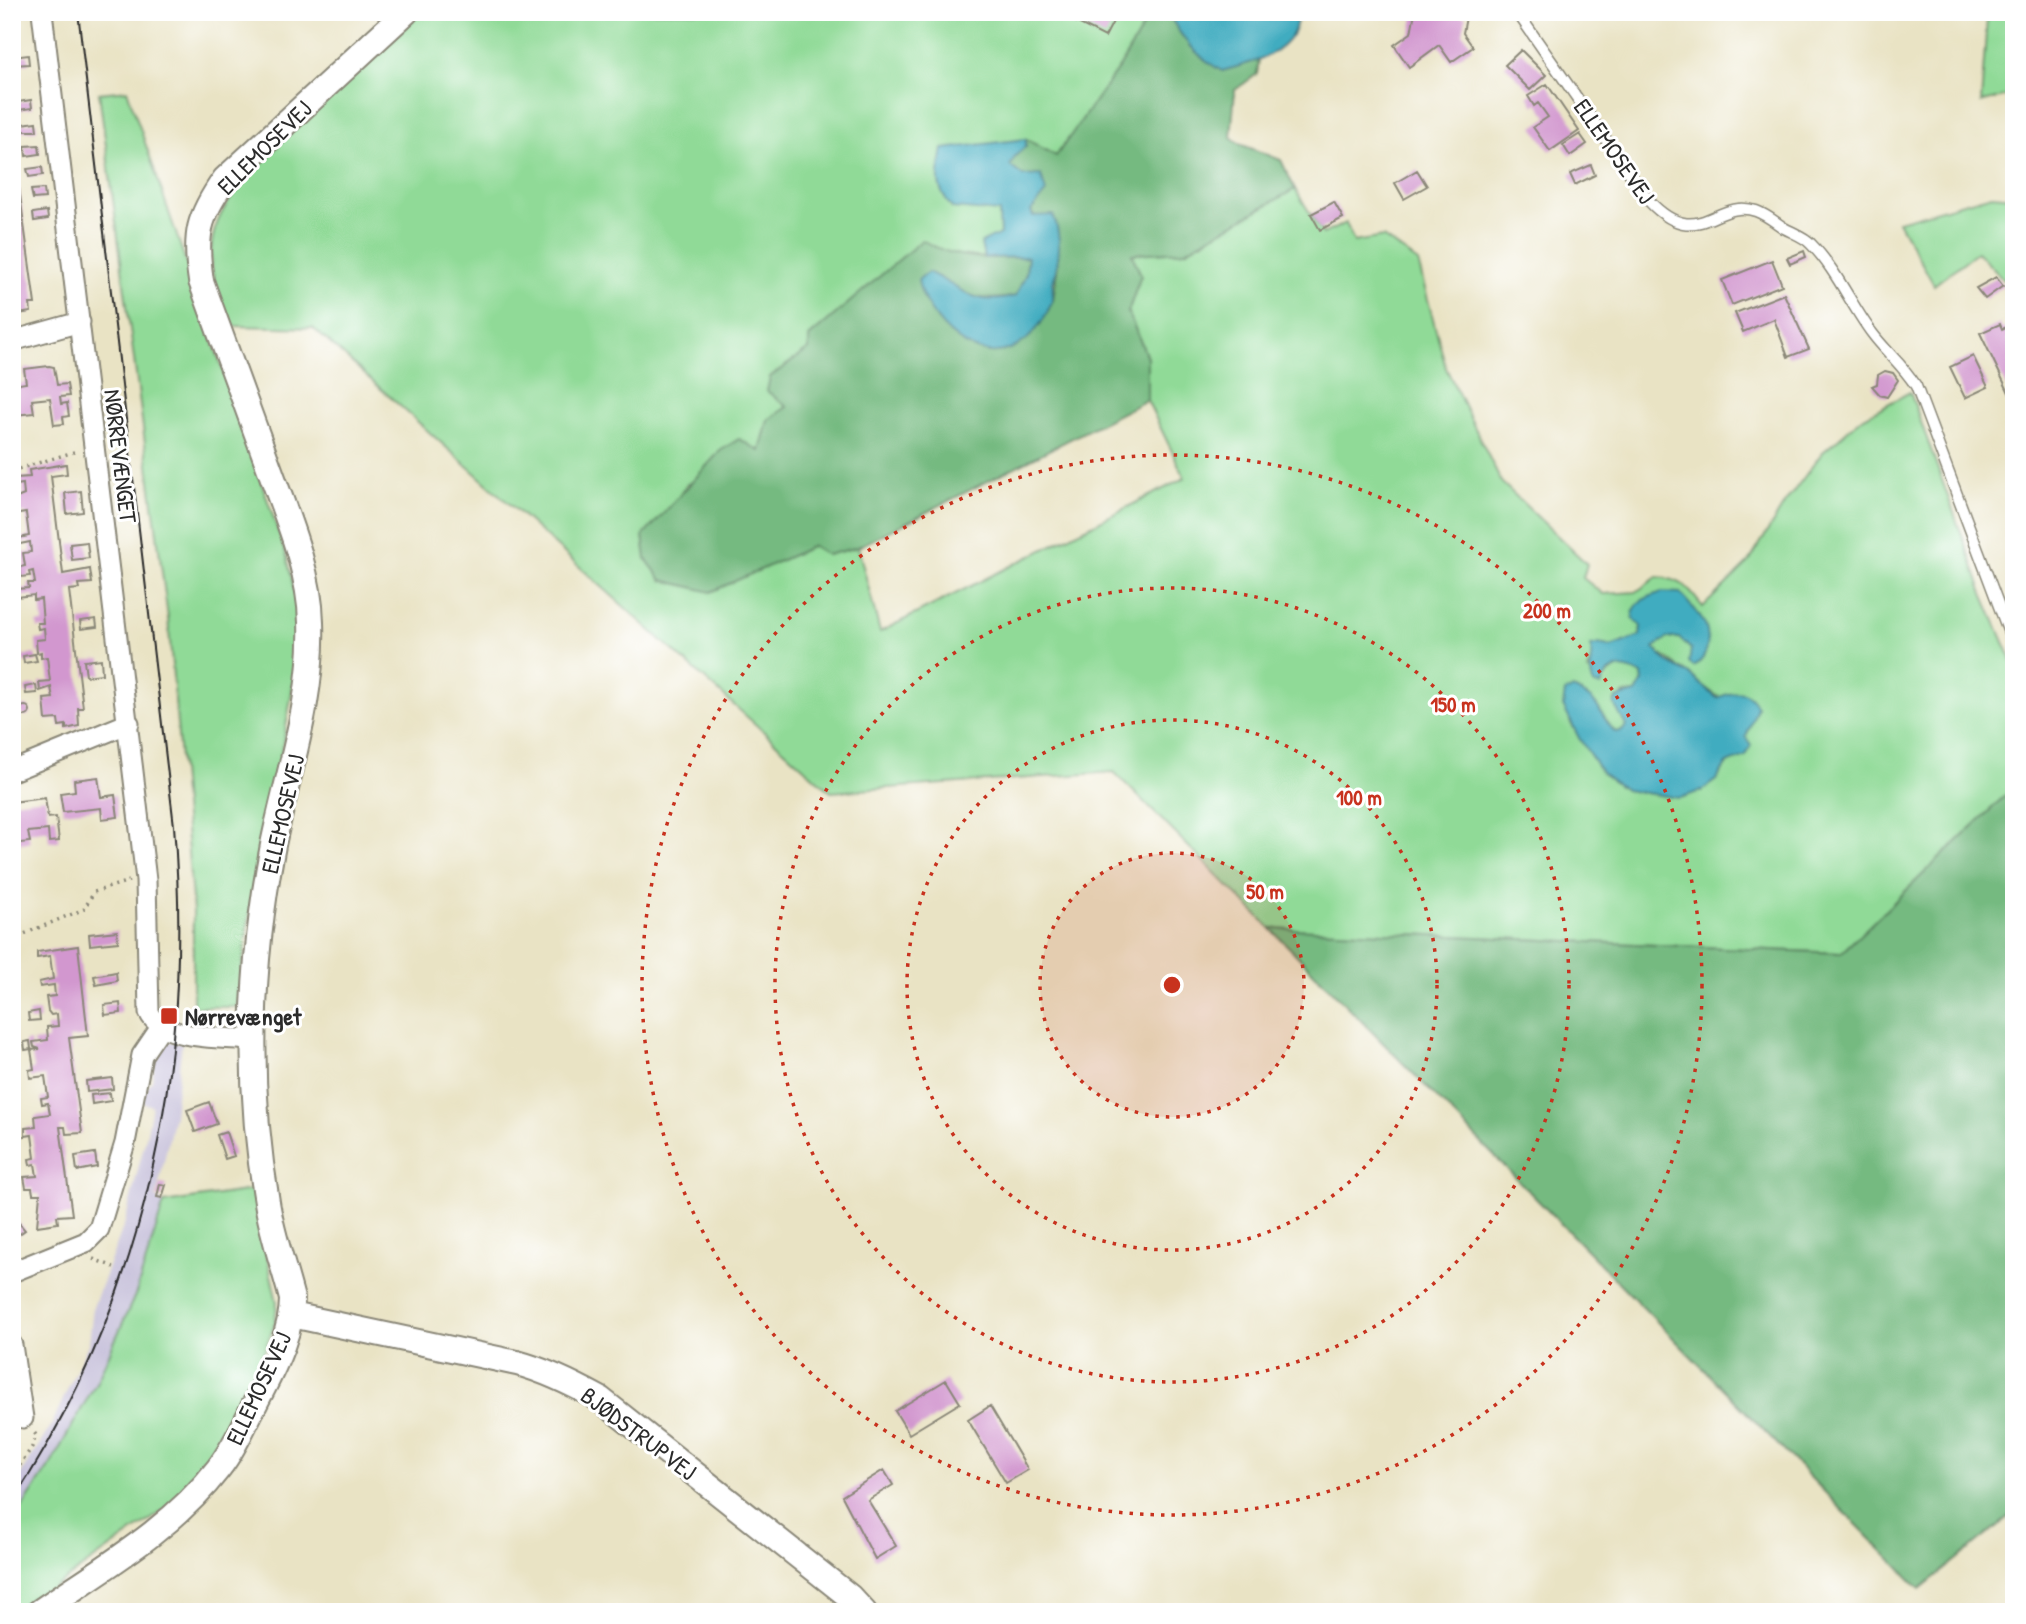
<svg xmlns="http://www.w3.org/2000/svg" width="2026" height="1624" viewBox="0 0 2026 1624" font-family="'Patrick Hand',sans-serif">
	<rect width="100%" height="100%" fill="#fff"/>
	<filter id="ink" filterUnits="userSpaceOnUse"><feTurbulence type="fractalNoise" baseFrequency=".0143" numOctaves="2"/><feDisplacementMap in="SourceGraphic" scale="14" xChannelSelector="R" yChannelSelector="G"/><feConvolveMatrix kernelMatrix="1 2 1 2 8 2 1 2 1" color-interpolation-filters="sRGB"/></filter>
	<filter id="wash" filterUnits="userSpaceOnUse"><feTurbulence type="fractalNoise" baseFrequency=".00686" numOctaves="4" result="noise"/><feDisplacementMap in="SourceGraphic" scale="28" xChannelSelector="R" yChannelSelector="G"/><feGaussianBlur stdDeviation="1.57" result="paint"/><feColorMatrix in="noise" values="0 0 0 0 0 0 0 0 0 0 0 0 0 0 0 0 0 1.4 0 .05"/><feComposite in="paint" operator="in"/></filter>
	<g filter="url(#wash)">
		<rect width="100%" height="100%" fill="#e9e3c4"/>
		<path fill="#c6c0da" d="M 167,1041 L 182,1043 L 174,1115 L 156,1198 L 164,1203 L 147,1261 L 125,1321 L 97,1381 L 51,1464 L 12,1523 L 12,1488 L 51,1426 L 89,1342 L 93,1307 L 125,1222 L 146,1137 L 152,1106 L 141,1102 L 144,1090 L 152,1081 L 155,1062 Z"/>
		<path fill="#90da97" stroke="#5e8261" stroke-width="2" fill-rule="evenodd" d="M 421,12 L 1152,12 L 1120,66 L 1056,157 L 953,208 L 999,211 L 1000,235 L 981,243 L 984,258 L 943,253 L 833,318 L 809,337 L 809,349 L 770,377 L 787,407 L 768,420 L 760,452 L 687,484 L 673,505 L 711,592 L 814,545 L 827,555 L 858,547 L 880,632 L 1185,478 L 1147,400 L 1147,357 L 1128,312 L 1141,275 L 1131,254 L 1185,251 L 1295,189 L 1323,234 L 1346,223 L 1354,242 L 1383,237 L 1418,262 L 1446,368 L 1501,482 L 1587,564 L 1583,578 L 1603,594 L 1636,592 L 1657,577 C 1685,580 1686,587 1703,607 L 1749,562 L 1785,503 L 1822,453 L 1862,418 L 1910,392 L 1984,596 L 2014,665 L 2014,787 L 1841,953 L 1270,928 L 1114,772 L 831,792 L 313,328 L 234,326 C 214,296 203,256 218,221 C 227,199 244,183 259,166 C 309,111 367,63 421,12 ZM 1680,593 C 1693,609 1720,653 1694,666 L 1691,649 L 1679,638 L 1667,638 L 1654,648 C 1665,659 1677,665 1689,674 C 1719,700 1718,698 1757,707 L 1745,737 L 1716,780 L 1680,798 L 1625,790 L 1602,773 L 1570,722 L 1572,689 C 1597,697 1599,714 1615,732 L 1622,731 L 1627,726 L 1615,704 L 1624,694 L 1636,693 L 1643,681 L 1642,675 L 1629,668 L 1618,667 L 1603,678 L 1588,671 L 1592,656 L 1591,647 L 1600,644 L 1611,647 L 1640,636 L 1641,626 Z
			M 1983,12 L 2014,12 L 2014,94 L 1981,103 L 1987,18 Z
			M 127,90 L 287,557 L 297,604 L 294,680 L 278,773 L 256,866 L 237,1007 L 193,1007 L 193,911 L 168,618 L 99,93 Z
			M 1992,195 L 2014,197 L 2014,271 L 2007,283 L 1977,252 L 1934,285 L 1898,221 Z
			M 252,1190 L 277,1302 L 275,1323 L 249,1391 L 199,1475 L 173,1504 L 19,1612 L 12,1612 L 12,1523 L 51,1464 L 97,1381 L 136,1293 L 164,1203 Z"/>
		<path fill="#74ba80" stroke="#507256" stroke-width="2" d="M 1152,12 L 1168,12 C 1181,38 1196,56 1222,71 L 1259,60 L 1257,74 L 1235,90 L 1231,137 L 1240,144 L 1281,160 L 1295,189 L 1185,251 L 1132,254 L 1141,275 L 1128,312 L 1147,357 L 1147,400 L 858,547 L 827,555 L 813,546 L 711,592 L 662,580 L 646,559 L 643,536 L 720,451 L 739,439 L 760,451 L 768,420 L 787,407 L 767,391 L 770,377 L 809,349 L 809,337 L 922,240 C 954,260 991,260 1028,256 L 1026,274 L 1016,296 C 987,303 961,297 938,277 L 937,319 L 1053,301 L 1058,264 L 1031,211 L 1039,197 L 1023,176 L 1009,166 L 1015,156 L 1026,146 L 1026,139 L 1056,156 L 1120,66 Z
			M 2014,787 L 2014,1513 L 1920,1589 L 1270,928 L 1841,953 Z"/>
		<path fill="#41acc0" stroke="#366c76" stroke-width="2" d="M 1168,12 L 1297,12 C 1300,52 1252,63 1222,71 C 1196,56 1181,38 1168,12 Z
			M 1026,139 L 1026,146 L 1015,156 L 1010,166 L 1023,176 L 1041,175 L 1046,192 L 1031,211 L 1033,216 L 1053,215 C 1063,239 1059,259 1053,283 C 1052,290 1054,298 1051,304 C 1029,357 983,369 943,326 C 931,312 921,298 918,280 L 928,272 C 963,288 972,308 1016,296 L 1026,274 L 1028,257 L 984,258 L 981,243 L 1000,234 L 999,212 L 952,208 C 934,186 938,176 943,149 Z
			M 1662,592 L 1680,593 C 1687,602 1701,615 1705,625 C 1711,639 1707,660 1694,667 L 1689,663 L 1691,649 L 1679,638 L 1667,638 L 1654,648 L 1667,662 L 1688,673 L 1717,698 C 1734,691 1748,687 1757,707 L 1746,737 L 1751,745 L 1746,756 L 1727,763 L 1716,780 L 1701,791 L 1680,798 L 1625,790 L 1602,773 L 1579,738 L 1563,706 L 1565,692 L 1572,689 C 1601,699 1597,712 1615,732 L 1622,731 L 1626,726 L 1614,704 L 1616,698 L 1636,693 L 1643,681 L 1642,675 C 1624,665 1608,664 1601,686 L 1594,685 C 1587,670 1593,661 1591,646 L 1600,644 L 1611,647 L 1640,636 L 1641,626 L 1633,618 C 1633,600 1647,598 1662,592 Z"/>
		<g id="blocks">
			<path fill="#d297cf" d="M 1068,12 L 1118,12 L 1105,37 L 1066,17 Z
				M 1415,12 L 1449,12 L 1466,17 L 1463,33 L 1473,47 L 1451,62 L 1439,45 L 1409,67 L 1394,45 L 1411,33 Z
				M 1521,50 L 1546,75 L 1530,90 L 1505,65 Z
				M 28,55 L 29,64 L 13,65 L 12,57 Z
				M 1547,84 L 1579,131 L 1550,151 L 1533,127 L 1548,117 L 1538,103 L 1534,106 L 1528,96 Z
				M 31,100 L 32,108 L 19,110 L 18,102 Z
				M 36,122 L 37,131 L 17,131 L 16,125 Z
				M 1580,134 L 1587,144 L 1570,156 L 1563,145 Z
				M 12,137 L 35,304 L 30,304 L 31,312 L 12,315 Z
				M 39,145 L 40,154 L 26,156 L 25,146 Z
				M 1591,165 L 1595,175 L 1575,185 L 1570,174 Z
				M 42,167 L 43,175 L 29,177 L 27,169 Z
				M 1417,170 L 1427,186 L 1404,199 L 1395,183 Z
				M 44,189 L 45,198 L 33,199 L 31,190 Z
				M 1334,202 L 1343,218 L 1320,230 L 1311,214 Z
				M 47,211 L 48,219 L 34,221 L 33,213 Z
				M 1804,251 L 1806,257 L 1790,264 L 1787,258 Z
				M 1772,260 L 1782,285 L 1732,305 L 1722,280 Z
				M 1996,277 L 2003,286 L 1985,299 L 1976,288 Z
				M 1784,294 L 1809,349 L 1788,357 L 1774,319 L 1743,332 L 1735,313 Z
				M 2000,324 L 2002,329 L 2009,326 L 2014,335 L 2007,339 L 2014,353 L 2014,403 L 1980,333 Z
				M 1973,356 L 1988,387 L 1965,398 L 1950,367 Z
				M 49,366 L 54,367 L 57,385 L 67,384 L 69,396 L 60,397 L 61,404 L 67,403 L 69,416 L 63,417 L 64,424 L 54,425 L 50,398 L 32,400 L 34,413 L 14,415 L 12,385 L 26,383 L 24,369 Z
				M 1885,371 L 1893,373 L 1898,380 L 1887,397 L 1880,395 L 1872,386 L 1877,384 L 1878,375 Z
				M 66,464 L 67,474 L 51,476 L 63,574 L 90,569 L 92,583 L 78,584 L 79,589 L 69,590 L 83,708 L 78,708 L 79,726 L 66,729 L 66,725 L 59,726 L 58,719 L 46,720 L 44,699 L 53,698 L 51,687 L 40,691 L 39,682 L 50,681 L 47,657 L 41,658 L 41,652 L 37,653 L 36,640 L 45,639 L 44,628 L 38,629 L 37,623 L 43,623 L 41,599 L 34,600 L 34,595 L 17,597 L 16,589 L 29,588 L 28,583 L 35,583 L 33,571 L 29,572 L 30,576 L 21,577 L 20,567 L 25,566 L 23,553 L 31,552 L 30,542 L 15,545 L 14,539 L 29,536 L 26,513 L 12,515 L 12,500 L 24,495 L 23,484 L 16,485 L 15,478 L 30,477 L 29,470 Z
				M 81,491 L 83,512 L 67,514 L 65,493 Z
				M 87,542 L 89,558 L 72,560 L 70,544 Z
				M 96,619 L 97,627 L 81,629 L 80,621 Z
				M 35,654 L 37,661 L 24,663 L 23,656 Z
				M 101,659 L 102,674 L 86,676 L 84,661 Z
				M 36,685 L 37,693 L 26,694 L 25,687 Z
				M20 711a5 5 0 1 1 10 0a5 5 0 1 1-10 0Z
				M 98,777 L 101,797 L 115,795 L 118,817 L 102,819 L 101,808 L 63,812 L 60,793 L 75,791 L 74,780 Z
				M 45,798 L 48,818 L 56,817 L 59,841 L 49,842 L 48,830 L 28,832 L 30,842 L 12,844 L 12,802 Z
				M 117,931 L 118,942 L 90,945 L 89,934 Z
				M 78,946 L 88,1036 L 69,1038 L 82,1133 L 66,1134 L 65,1127 L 60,1127 L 72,1215 L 57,1216 L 58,1223 L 37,1226 L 40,1194 L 33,1194 L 32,1188 L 26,1188 L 24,1177 L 37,1176 L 35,1164 L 30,1165 L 29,1159 L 35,1158 L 32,1135 L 25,1136 L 25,1128 L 36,1127 L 35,1116 L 50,1114 L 48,1103 L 42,1104 L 41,1098 L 48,1097 L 45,1076 L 30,1078 L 29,1070 L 34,1069 L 31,1050 L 40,1049 L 34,1047 L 33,1042 L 48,1040 L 47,1027 L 58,1026 L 57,1014 L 51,1015 L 48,1011 L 46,997 L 55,996 L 54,985 L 40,987 L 39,982 L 53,979 L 50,956 L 37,958 L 37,952 Z
				M 116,972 L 117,981 L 96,985 L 94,976 Z
				M 120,1003 L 121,1013 L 105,1015 L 104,1005 Z
				M 39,1011 L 40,1020 L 29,1021 L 28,1013 Z
				M 30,1041 L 31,1049 L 25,1050 L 24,1042 Z
				M 112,1078 L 113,1089 L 87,1092 L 86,1081 Z
				M 110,1093 L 111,1101 L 92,1104 L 91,1095 Z
				M 209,1102 L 217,1124 L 195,1132 L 187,1110 Z
				M 226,1132 L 234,1156 L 225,1159 L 217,1135 Z
				M 95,1153 L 97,1167 L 77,1171 L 75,1156 Z
				M 160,1184 L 166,1185 L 162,1198 L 157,1197 Z
				M 19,1223 L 25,1230 L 14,1238 L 12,1229 Z
				M 946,1380 L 960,1403 L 909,1434 L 895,1411 Z
				M 990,1406 L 1028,1470 L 1006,1483 L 968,1420 Z
				M 884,1470 L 893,1485 L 868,1500 L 896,1546 L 875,1559 L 842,1496 Z"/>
		</g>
	</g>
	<g filter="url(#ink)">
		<use href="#blocks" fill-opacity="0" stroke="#8a8778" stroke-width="2"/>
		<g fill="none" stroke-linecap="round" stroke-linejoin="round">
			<g stroke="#8a8778" stroke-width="13">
				<path id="service" d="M 1517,12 L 1649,201 C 1698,253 1716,197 1756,211 C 1767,215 1775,222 1784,228 C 1793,233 1805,237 1811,244 C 1836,269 1851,305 1872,333 C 1886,352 1903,365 1916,386 L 2014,646"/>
			</g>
			<g stroke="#8a8778" stroke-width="23">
				<path id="minor" d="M 42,12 L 146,880 L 149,1012 C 162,1041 222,1037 251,1040
					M 12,341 L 80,322
					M 12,771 L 129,723
					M 12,1272 L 86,1242 L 99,1229 L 125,1143 L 142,1055 L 161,1027
					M 12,1345 L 23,1418"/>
			</g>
			<g stroke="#8a8778" stroke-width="28">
				<path id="tertiary" d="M 292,1315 L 517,1363 C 547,1371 573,1384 600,1399 L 850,1597 L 864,1612
					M 39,1612 C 101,1569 171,1530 218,1469 C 236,1446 248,1416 262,1390 C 276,1363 292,1329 292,1299 C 284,1267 272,1235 267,1202 C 246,1083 250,964 273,845 C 288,771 314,699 311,622 C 310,571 287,517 270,470 C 247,407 224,344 201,281 C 194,235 198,217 225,179 L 406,12"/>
			</g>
			<path stroke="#8a8778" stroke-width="3.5" stroke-dasharray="2 5" stroke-linecap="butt" d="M 12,471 L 77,451
				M 12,939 L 84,909 L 94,892 L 129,881
				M 93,1259 L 114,1267
				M 12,1477 L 32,1447 L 36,1435 L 33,1431
				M 2014,1577 L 2014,1585"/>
			<use href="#service" stroke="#fff" stroke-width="10"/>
			<use href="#minor" stroke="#fff" stroke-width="19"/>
			<use href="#tertiary" stroke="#fff" stroke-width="24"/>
			<path stroke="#2b2b2b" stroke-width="2" d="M 12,1502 C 145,1300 194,1065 174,826 L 78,12"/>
		</g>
	</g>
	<circle cx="1172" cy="985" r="132" fill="#c8321e" fill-opacity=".12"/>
	<g fill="none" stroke="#c8321e" stroke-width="3.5" stroke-dasharray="3.5 7">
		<circle cx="1172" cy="985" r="132"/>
		<circle cx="1172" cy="985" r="265"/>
		<circle cx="1172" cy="985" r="397"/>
		<circle cx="1172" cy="985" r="530"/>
	</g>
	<rect fill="#c8321e" stroke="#fff" stroke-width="2.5" x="160" y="1007" width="18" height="18" rx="3.5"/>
	<g text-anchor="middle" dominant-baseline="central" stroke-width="6" stroke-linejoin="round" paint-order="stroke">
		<g font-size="24" fill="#2b2b2b" stroke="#fff">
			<text transform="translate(264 147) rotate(-45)">ELLEMOSEVEJ</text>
			<text transform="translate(1615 151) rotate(55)">ELLEMOSEVEJ</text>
			<text transform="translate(121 456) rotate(83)">NØRREVÆNGET</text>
			<text transform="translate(282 814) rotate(-77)">ELLEMOSEVEJ</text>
			<text transform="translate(258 1388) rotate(-65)">ELLEMOSEVEJ</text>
			<text transform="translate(639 1433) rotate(37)">BJØDSTRUPVEJ</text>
		</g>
		<g font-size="24" font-weight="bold" fill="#2b2b2b" stroke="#fff" text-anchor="start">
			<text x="185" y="1016">Nørrevænget</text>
		</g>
	</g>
	<circle cx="1172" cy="985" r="10" fill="#c8321e" stroke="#fff" stroke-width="3.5"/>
	<g font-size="21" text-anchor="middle" font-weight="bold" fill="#c8321e" stroke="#fff" stroke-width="6" stroke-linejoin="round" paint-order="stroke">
		<text x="1547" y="618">200 m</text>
		<text x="1453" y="712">150 m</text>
		<text x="1359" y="805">100 m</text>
		<text x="1265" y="899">50 m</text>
	</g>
	<rect width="2026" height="1624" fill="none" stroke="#fff" stroke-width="42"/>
</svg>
